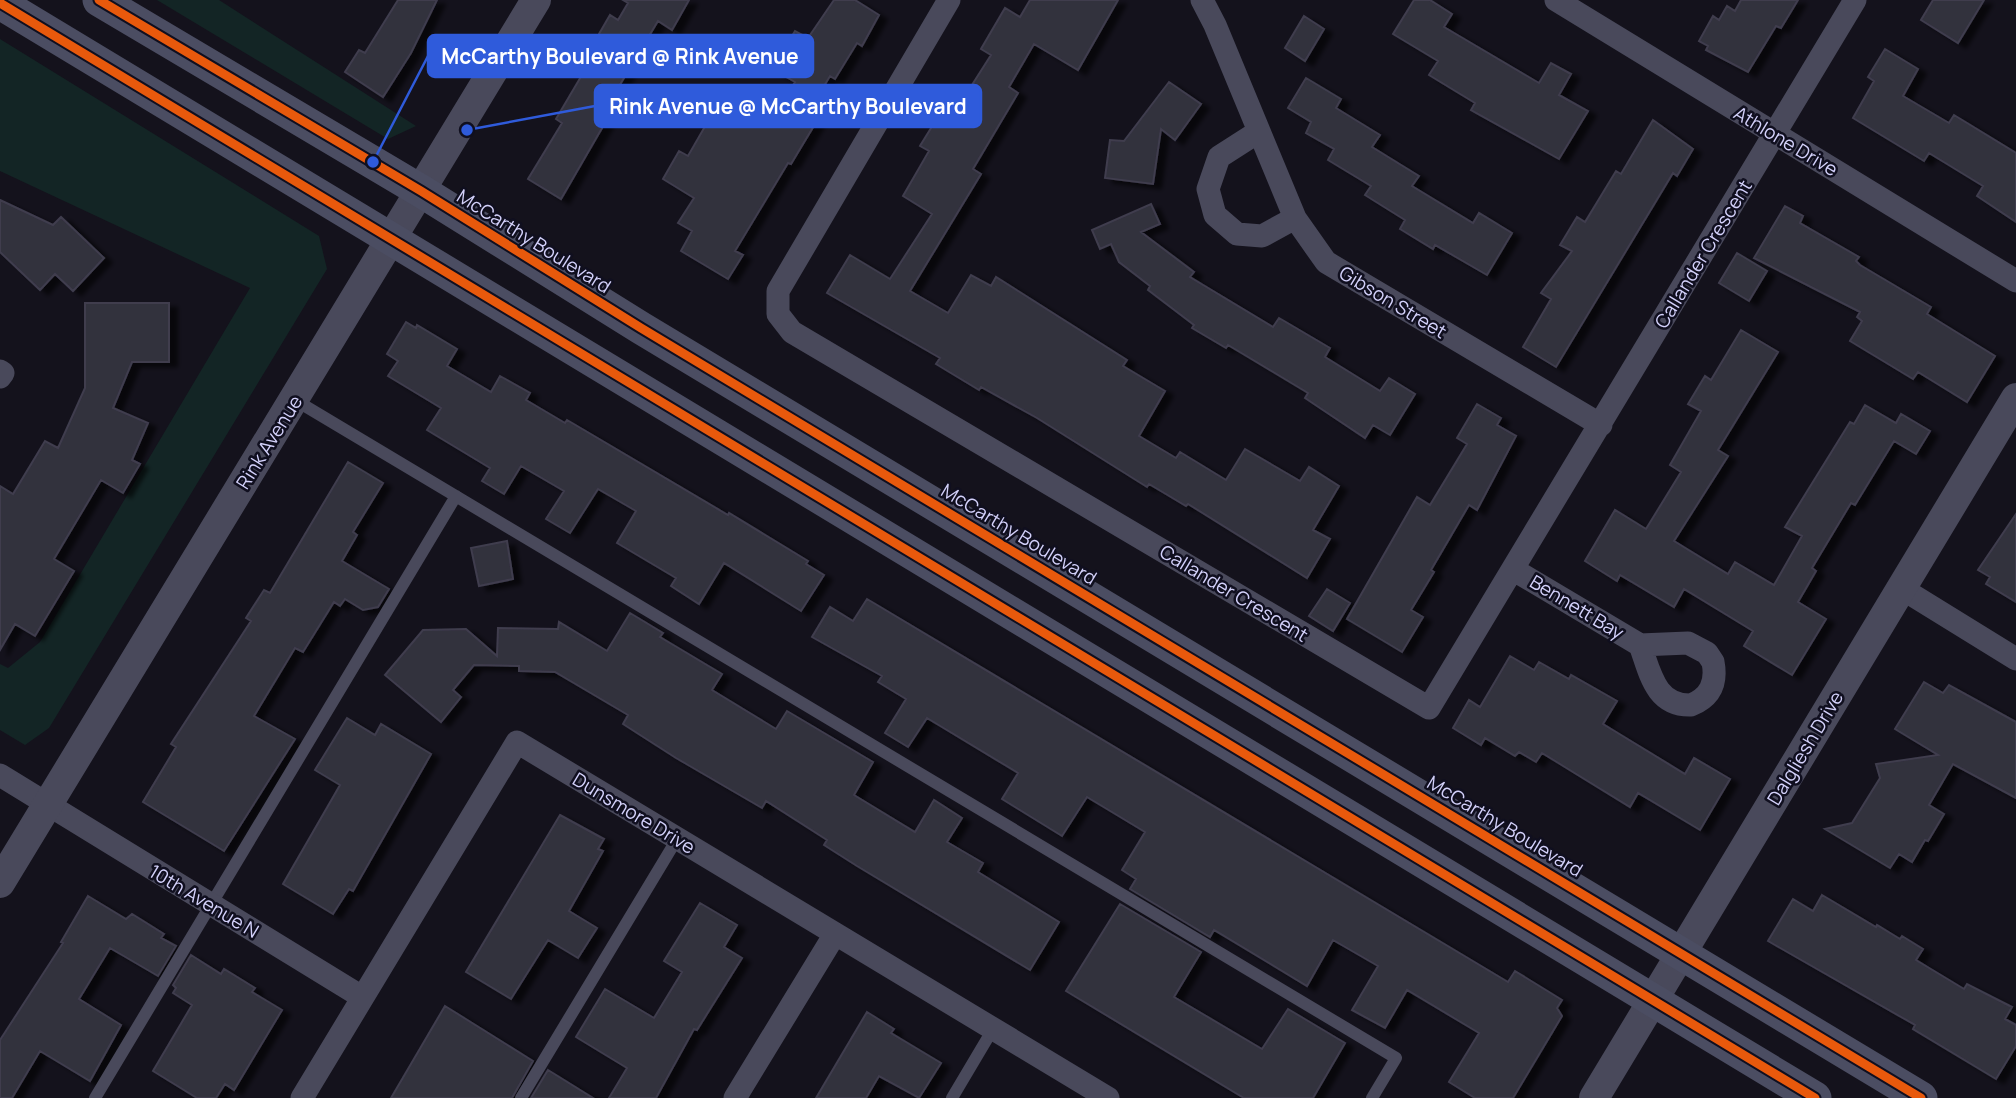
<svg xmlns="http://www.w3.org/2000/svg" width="2016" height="1098" viewBox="0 0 2016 1098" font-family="Manrope,sans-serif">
	<defs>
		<filter id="shadow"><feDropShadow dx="8" dy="4.5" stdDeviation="2" flood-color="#0009"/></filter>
	</defs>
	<rect width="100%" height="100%" fill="#14121c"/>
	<path fill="#132525" d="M 157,0 L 219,0 L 416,126 L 388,139 Z
		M 0,39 L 319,236 L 327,269 L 49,728 L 25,745 L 0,730 L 0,664 L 8,668 L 40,642 L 250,288 L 0,171 Z"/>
	<path fill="#32303e" stroke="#3f3d4e" stroke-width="2" filter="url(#shadow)" d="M 398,0 L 437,0 L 411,53 L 383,97 L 345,72 L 359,50 L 365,53 Z
		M 623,0 L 689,0 L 672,30 L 658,21 L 615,93 L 620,97 L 561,199 L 528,179 L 562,123 L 556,119 L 589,63 L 584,60 L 610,15 L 618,20 L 628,3 Z
		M 834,0 L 855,0 L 879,15 L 862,46 L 857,43 L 835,79 L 830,76 L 808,113 L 818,119 L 791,164 L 788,163 L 735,251 L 743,255 L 728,279 L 681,251 L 692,231 L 678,223 L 694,198 L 663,179 L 679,151 L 688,156 L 722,97 L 769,125 L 795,82 L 772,69 L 795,31 L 808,38 Z
		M 1030,0 L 1118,0 L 1078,70 L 1034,44 L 1009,87 L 1018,93 L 973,169 L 981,174 L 910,291 L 948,313 L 971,275 L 991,286 L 996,277 L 1127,360 L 1123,366 L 1165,391 L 1139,436 L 1176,458 L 1180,452 L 1226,480 L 1245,449 L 1300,481 L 1309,467 L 1339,486 L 1313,530 L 1330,539 L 1307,578 L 1188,504 L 1186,506 L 1149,484 L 1147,487 L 1037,418 L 981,387 L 979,390 L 936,364 L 940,358 L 827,293 L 850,255 L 890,279 L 932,214 L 903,196 L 929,151 L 920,146 L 939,115 L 949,121 L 991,55 L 981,49 L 1005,8 L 1020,17 Z
		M 1414,0 L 1430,0 L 1452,14 L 1444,27 L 1539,83 L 1551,63 L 1571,74 L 1559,95 L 1588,111 L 1559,159 L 1471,110 L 1475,103 L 1429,75 L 1438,61 L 1393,34 Z
		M 1741,0 L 1798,0 L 1781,28 L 1776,26 L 1748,72 L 1706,50 L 1708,46 L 1699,41 L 1713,16 L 1719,20 L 1727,6 L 1735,11 Z
		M 1933,0 L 1984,0 L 1958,43 L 1921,20 Z
		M 1304,16 L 1324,29 L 1305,61 L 1285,48 Z
		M 1885,49 L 1918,69 L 1903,96 L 1949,123 L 1954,115 L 2016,153 L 2016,222 L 1977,196 L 1983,186 L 1929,153 L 1924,161 L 1853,118 L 1874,81 L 1868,77 Z
		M 1306,78 L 1341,99 L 1336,108 L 1380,135 L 1372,147 L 1419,176 L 1412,186 L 1473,223 L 1479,213 L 1512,233 L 1487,275 L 1435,245 L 1433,249 L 1400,229 L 1405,220 L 1365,195 L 1371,186 L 1328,160 L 1334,149 L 1306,133 L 1311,122 L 1288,108 Z
		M 1169,82 L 1201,104 L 1175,140 L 1161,129 L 1153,184 L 1105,178 L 1110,140 L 1124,141 Z
		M 1653,120 L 1693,149 L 1677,176 L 1673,173 L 1556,367 L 1523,347 L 1551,299 L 1541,293 L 1572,251 L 1560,245 L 1577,217 L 1585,222 L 1616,171 L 1621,174 Z
		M 0,200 L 53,225 L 61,217 L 104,258 L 73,291 L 55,274 L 40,290 L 0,252 Z
		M 1151,204 L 1160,224 L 1141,232 L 1194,272 L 1190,277 L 1273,327 L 1279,318 L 1330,348 L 1325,357 L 1380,391 L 1389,378 L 1415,394 L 1390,435 L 1373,425 L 1365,438 L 1305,398 L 1308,393 L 1228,345 L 1226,348 L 1192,328 L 1194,325 L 1148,290 L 1150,286 L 1119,262 L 1111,244 L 1100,249 L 1092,230 Z
		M 1785,206 L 1803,216 L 1800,223 L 1859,257 L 1856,261 L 1860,265 L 1931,307 L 1927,314 L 1995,356 L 1967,402 L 1918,372 L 1913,379 L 1850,341 L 1862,321 L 1857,317 L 1860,312 L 1754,258 Z
		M 1737,253 L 1767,271 L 1749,301 L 1719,283 Z
		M 85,303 L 169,303 L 169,362 L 132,362 L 113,408 L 148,423 L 132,460 L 140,464 L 123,493 L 101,480 L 54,559 L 74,571 L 35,636 L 15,624 L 0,650 L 0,486 L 13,494 L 45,441 L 58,448 L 85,388 Z
		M 406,322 L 416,328 L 417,325 L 457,349 L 447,366 L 491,392 L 500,376 L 530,393 L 526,400 L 565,423 L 567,420 L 728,515 L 729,513 L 808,561 L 806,564 L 824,575 L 801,611 L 724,563 L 699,604 L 671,586 L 676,578 L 617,543 L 636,511 L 598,489 L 570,533 L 546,519 L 564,491 L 521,466 L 504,494 L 482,481 L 490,468 L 427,430 L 441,408 L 388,376 L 398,361 L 387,354 Z
		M 1741,330 L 1778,352 L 1718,450 L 1728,456 L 1674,541 L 1728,574 L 1735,562 L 1774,585 L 1802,536 L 1785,527 L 1850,422 L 1854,424 L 1865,405 L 1896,423 L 1901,414 L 1930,431 L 1916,454 L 1894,441 L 1855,505 L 1851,503 L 1812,568 L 1816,571 L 1798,602 L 1826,619 L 1792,675 L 1744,646 L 1753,631 L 1684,589 L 1674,607 L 1620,575 L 1617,581 L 1585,561 L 1615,510 L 1646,529 L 1681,472 L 1670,465 L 1701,411 L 1688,404 L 1705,376 L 1711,380 Z
		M 1477,404 L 1501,418 L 1497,425 L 1516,436 L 1477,510 L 1469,505 L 1431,570 L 1434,572 L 1411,610 L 1423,617 L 1402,652 L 1347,619 L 1417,497 L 1430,505 L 1467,444 L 1457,438 Z
		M 348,462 L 383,483 L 353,532 L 357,535 L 342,561 L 389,589 L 378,607 L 363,610 L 345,599 L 340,606 L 334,602 L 303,652 L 295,648 L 254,716 L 295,739 L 224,851 L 143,802 L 176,747 L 171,744 L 251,621 L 246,618 L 264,590 L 270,593 Z
		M 2016,514 L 2016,602 L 1986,584 L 1990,577 L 1978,570 Z
		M 507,541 L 513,579 L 479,586 L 471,548 Z
		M 1327,589 L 1350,603 L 1333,631 L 1309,616 Z
		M 867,599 L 1508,982 L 1515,971 L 1562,1000 L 1557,1008 L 1562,1016 L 1513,1098 L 1475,1098 L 1449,1082 L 1479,1033 L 1407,990 L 1385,1028 L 1352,1010 L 1378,966 L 1333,940 L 1307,986 L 1214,930 L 1210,937 L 1130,889 L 1136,879 L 1122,870 L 1145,832 L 1087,797 L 1062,836 L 1002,799 L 1018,773 L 927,718 L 908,747 L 885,733 L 906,699 L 878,682 L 882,676 L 812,637 L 830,607 L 853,621 Z
		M 630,613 L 663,633 L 660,637 L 722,674 L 712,690 L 776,729 L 787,711 L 873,762 L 854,795 L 915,832 L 934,800 L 962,818 L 947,842 L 983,863 L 978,872 L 1059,922 L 1030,970 L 857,866 L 824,845 L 827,840 L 766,801 L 762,808 L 676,758 L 623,724 L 628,715 L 555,672 L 519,671 L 519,666 L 474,665 L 453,690 L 461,697 L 441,722 L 385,675 L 423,630 L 466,629 L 497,656 L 498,628 L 558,629 L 559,622 L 607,651 Z
		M 1510,656 L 1534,670 L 1539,662 L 1569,679 L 1571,675 L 1617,701 L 1603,724 L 1685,774 L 1694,758 L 1730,779 L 1700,830 L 1638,793 L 1630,807 L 1542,753 L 1536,762 L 1519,752 L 1515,756 L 1485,738 L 1481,745 L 1453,728 L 1469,700 L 1480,707 Z
		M 1924,682 L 1943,693 L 1949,685 L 2016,722 L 2016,798 L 1953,764 L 1929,805 L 1944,814 L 1928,841 L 1925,840 L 1912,862 L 1899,854 L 1890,868 L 1825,829 L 1852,823 L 1880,778 L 1876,764 L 1938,755 L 1895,729 Z
		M 347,718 L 375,735 L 381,724 L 431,754 L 353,891 L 349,889 L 333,914 L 283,884 L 340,785 L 315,770 Z
		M 560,815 L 604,839 L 598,849 L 603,851 L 569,911 L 597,928 L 578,958 L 548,940 L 511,999 L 466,972 Z
		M 1822,895 L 1876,927 L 1877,925 L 1900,939 L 1902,936 L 1923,949 L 1916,960 L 1964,989 L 1967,984 L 2012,1007 L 2005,1019 L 2016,1025 L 2016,1046 L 1996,1079 L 1913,1029 L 1915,1025 L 1768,941 L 1793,899 L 1813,911 Z
		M 88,896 L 126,919 L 132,914 L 164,934 L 161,938 L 176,946 L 158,976 L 110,948 L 79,999 L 121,1025 L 90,1081 L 40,1051 L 12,1098 L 0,1098 L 0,1040 L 63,943 L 61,942 Z
		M 700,903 L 737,925 L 724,947 L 742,958 L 697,1030 L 694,1029 L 656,1098 L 609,1098 L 627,1068 L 576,1037 L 605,989 L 654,1018 L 682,972 L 664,961 Z
		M 1120,904 L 1201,952 L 1174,997 L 1262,1049 L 1288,1009 L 1345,1043 L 1313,1098 L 1244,1098 L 1066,991 Z
		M 191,955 L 221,974 L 224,969 L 255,988 L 252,992 L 282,1010 L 234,1090 L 225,1084 L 216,1098 L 197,1098 L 153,1071 L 192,1005 L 173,993 L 176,988 L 173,985 Z
		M 445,1006 L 533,1061 L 512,1098 L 391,1098 Z
		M 867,1012 L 894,1029 L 891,1033 L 941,1063 L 919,1098 L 879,1076 L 866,1098 L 816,1098 Z
		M 548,1070 L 593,1098 L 531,1098 Z"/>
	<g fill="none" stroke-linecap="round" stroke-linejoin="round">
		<path stroke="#49495b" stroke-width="12" d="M 295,400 L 1396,1058 L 1372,1098
			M 95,1098 L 456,496
			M 521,1098 L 677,839
			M 952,1098 L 993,1029"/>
		<path stroke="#49495b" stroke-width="23" d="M 949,0 L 778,291 L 778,314 L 792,332 L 1429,708 L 1855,0
			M 1202,0 L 1215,25 L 1295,218 L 1326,262 L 1601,425
			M 1556,0 L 2016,281
			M 1258,132 L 1219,157 L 1208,189 L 1215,215 L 1237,234 L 1262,236 L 1295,218
			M 0,371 L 3,373 L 0,377
			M 1514,570 L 1640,645 L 1688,643 L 1707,653 L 1713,662 C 1717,683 1710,697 1691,705 C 1655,706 1650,672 1640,645
			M 1901,588 L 2016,659
			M 0,775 L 362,997
			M 302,1098 L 517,742 L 1108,1098
			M 735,1098 L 835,934"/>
		<path stroke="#49495b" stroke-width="30" d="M 0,883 L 536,0
			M 1594,1098 L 2016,398"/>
		<path stroke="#4b4d62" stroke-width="33" d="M 99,0 L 421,191 L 641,328 L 1921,1098
			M 0,3 L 1815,1098"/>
		<g stroke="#100f1f" stroke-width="13">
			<path id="cycleway" d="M 99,0 L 421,191 L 641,328 L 1921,1098
				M 0,3 L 1815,1098"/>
		</g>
		<use href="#cycleway" stroke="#e8590c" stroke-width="9"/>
	</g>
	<g text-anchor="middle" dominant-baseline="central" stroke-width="5" stroke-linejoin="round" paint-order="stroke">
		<g font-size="19" fill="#d3d1fa" stroke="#100f1f">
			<text transform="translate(1786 141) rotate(31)">Athlone Drive</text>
			<text transform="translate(534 241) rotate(32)">McCarthy Boulevard</text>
			<text transform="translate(1703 254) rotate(-59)">Callander Crescent</text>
			<text transform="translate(1393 302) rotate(31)">Gibson Street</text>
			<text transform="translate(269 442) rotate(-58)">Rink Avenue</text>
			<text transform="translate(1019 534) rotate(31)">McCarthy Boulevard</text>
			<text transform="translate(1234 593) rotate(31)">Callander Crescent</text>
			<text transform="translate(1577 607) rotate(31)">Bennett Bay</text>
			<text transform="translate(1805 748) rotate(-59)">Dalgliesh Drive</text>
			<text transform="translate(634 813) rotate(31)">Dunsmore Drive</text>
			<text transform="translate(1505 826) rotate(31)">McCarthy Boulevard</text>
			<text transform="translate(204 901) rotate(31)">10th Avenue N</text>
		</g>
	</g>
	<path fill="none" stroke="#2f5bdb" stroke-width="2.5" d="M373 162L428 56M467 130L595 106"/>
	<g fill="#2f5bdb" stroke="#100f1f" stroke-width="2.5">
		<circle cx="373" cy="162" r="7"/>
		<circle cx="467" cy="130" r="7"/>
	</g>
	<g fill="#2f5bdb" stroke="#2f5bdb" stroke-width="2.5">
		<rect x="428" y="35" width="385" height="42" rx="7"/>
		<rect x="595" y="85" width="386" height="42" rx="7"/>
	</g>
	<g font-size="21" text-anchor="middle" font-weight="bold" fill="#fff">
		<text x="620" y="64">McCarthy Boulevard @ Rink Avenue</text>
		<text x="788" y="114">Rink Avenue @ McCarthy Boulevard</text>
	</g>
</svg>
